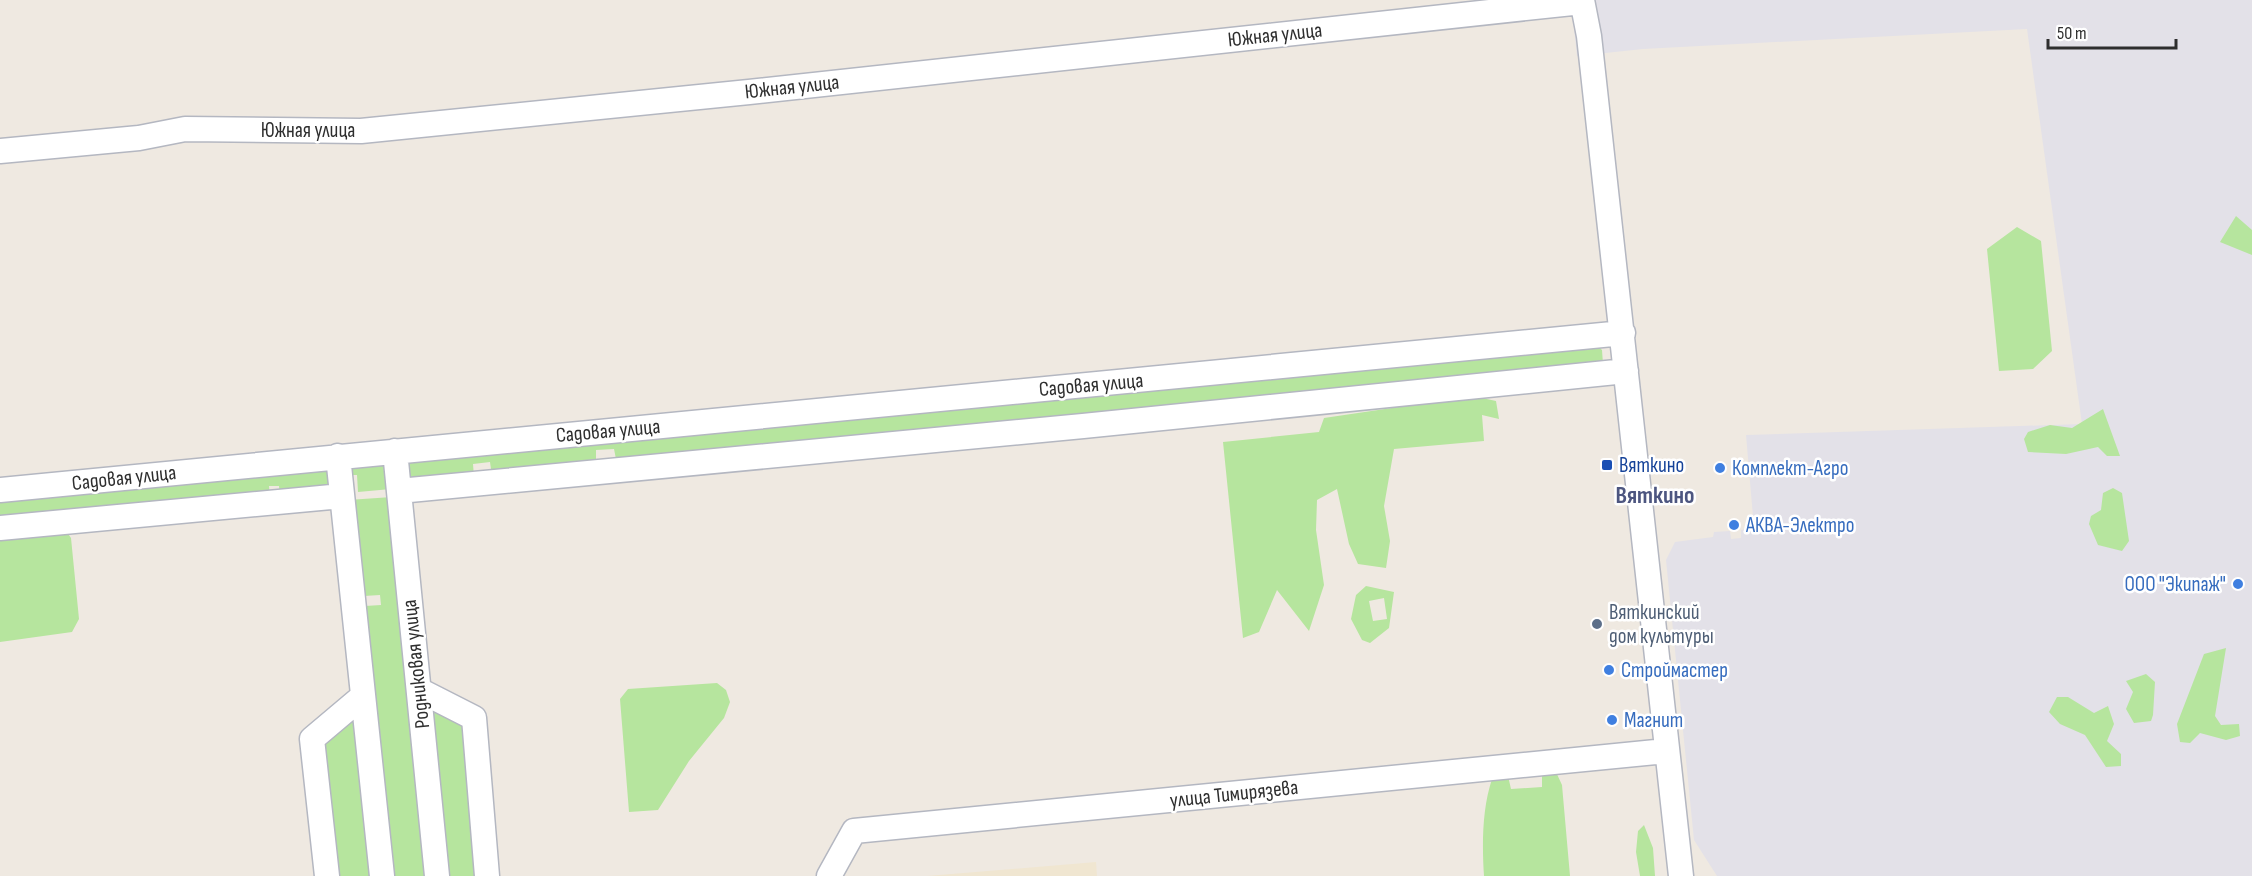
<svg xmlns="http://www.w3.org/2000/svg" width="2252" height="876" viewBox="0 0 2252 876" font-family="'Sofia Sans Condensed',sans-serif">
	<rect width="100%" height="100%" fill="#efe9e1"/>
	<path fill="#e3e1e8" d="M 1571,0 L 2252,0 L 2252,876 L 1717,876 L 1694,840 L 1666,560 L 1675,542 L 1713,537 L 1714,532 L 1730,531 L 1731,539 L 1741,538 L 1741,530 L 1754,528 L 1746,435 L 2082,424 L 2027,29 L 1643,49 L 1577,56 Z"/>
	<path fill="#f0e6d1" d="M 1096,862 L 1097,876 L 927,876 Z"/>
	<path fill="#b6e59e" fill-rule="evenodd" d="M 2236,216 L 2252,230 L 2252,255 L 2220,242 Z
		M 2017,227 L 2041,241 L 2052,351 L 2033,369 L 1999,371 L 1987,249 Z
		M 1596,344 L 1602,350 L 1603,364 L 617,464 L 614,449 L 596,450 L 596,465 L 492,476 L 490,462 L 473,464 L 474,477 L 414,484 L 404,477 L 409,458 Z
		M 1473,396 L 1496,401 L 1499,419 L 1482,415 L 1484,441 L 1394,449 L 1384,506 L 1390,541 L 1386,568 L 1358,564 L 1349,544 L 1337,489 L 1317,500 L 1316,530 L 1324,585 L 1309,631 L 1277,590 L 1259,632 L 1243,638 L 1223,442 L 1319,432 L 1324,418 Z
		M 2103,409 L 2120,456 L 2107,456 L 2098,447 L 2066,454 L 2028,452 L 2024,439 L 2028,432 L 2050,425 L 2072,428 Z
		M 382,463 L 389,470 L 391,489 L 358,492 L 357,475 L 347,475 L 352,467 Z
		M 328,468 L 334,487 L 280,498 L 279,486 L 269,486 L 270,498 L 0,524 L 0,500 Z
		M 2113,488 L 2122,493 L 2129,541 L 2122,551 L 2098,545 L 2089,524 L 2091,516 L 2101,510 L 2103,493 Z
		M 392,497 L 431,876 L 387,876 L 365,606 L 381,605 L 380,595 L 364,596 L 348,500 Z
		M 64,528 L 71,538 L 79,619 L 72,632 L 0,642 L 0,533 Z
		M 1366,586 L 1394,592 L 1389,628 L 1370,643 L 1362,640 L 1351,619 L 1356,595 ZM 1384,598 L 1387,619 L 1373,621 L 1369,601 Z
		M 2226,648 L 2215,716 L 2221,725 L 2239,724 L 2240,736 L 2226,740 L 2200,733 L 2190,743 L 2180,742 L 2177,724 L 2204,654 Z
		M 2146,674 L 2155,682 L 2153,715 L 2151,721 L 2134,723 L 2126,709 L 2133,692 L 2126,681 Z
		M 717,683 L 726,690 L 730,702 L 724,718 L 689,761 L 658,810 L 629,812 L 620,699 L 628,689 Z
		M 2057,697 L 2068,697 L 2094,713 L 2108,706 L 2114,724 L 2107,741 L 2121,754 L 2121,766 L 2106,767 L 2085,735 L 2060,724 L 2049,712 Z
		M 428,708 L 467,726 L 477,876 L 441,876 Z
		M 354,715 L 377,876 L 335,876 L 322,753 L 326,740 Z
		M 1542,772 L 1556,772 L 1562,785 L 1570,876 L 1484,876 C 1482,845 1482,809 1492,779 L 1508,776 L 1511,789 L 1542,787 Z
		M 1644,825 L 1653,848 L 1655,876 L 1640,876 L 1636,852 L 1638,831 Z"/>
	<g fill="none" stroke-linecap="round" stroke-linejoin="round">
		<g stroke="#b4b7c1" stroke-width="27">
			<path id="minor" d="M 1582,0 L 1589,36 L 1681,876
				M 0,151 L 139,138 L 185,129 L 361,131 L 749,92 L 1582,2
				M 395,451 L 437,876
				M 338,456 L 382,876
				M 0,490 L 1623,333
				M 399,491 L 1083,426 L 1626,371
				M 0,528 L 342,496
				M 419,690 L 474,718 L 487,876
				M 327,876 L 312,739 L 363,696
				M 829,876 L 854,831 L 1666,751"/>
		</g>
		<use href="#minor" stroke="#fff" stroke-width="24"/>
	</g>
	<rect fill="#1a4fb4" stroke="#fff" stroke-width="2" x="1601" y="459" width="12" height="12" rx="3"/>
	<g fill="#3f7fe0" stroke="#fff" stroke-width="2">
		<circle cx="1720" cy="468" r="6"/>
		<circle cx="1734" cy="525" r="6"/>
		<circle cx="2238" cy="584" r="6"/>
		<circle cx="1609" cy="670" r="6"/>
		<circle cx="1612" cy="720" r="6"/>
	</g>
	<circle fill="#5c6f8a" stroke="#fff" stroke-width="2" cx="1597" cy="624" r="6"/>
	<g text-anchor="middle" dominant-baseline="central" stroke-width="5" stroke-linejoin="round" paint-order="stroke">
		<g font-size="21" fill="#2e2e2e" stroke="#fff">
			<text transform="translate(1275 35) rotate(-6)">Южная улица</text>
			<text transform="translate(792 87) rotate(-6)">Южная улица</text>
			<text x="308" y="130">Южная улица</text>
			<text transform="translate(1091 385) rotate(-5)">Садовая улица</text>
			<text transform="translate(608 431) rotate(-5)">Садовая улица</text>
			<text transform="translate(124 478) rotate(-6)">Садовая улица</text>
			<text transform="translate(416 664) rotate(-96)">Родниковая улица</text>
			<text transform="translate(1234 794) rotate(-6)">улица Тимирязева</text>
		</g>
		<g font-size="21" fill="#164399" stroke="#fff" text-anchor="start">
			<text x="1619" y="465">Вяткино</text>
		</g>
		<g font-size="21" fill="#366cbe" stroke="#fff" text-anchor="start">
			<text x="1732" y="468">Комплект-Агро</text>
			<text x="1746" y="525">АКВА-Электро</text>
			<text x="2226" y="584" text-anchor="end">ООО "Экипаж"</text>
			<text x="1621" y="670">Строймастер</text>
			<text x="1624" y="720">Магнит</text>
		</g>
		<g font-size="21" fill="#4e5e75" stroke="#fff" text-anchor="start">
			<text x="1609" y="612">Вяткинский<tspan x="1609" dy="24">дом культуры</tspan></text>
		</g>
		<g font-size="24" font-weight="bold" fill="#4d5680" stroke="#fff">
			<text x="1655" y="495">Вяткино</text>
		</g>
	</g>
	<path d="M2048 39v9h128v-9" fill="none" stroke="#2e2e2e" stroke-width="3"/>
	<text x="2057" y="39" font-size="18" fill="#2e2e2e" stroke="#ffffff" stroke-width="4.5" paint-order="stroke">50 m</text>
</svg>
